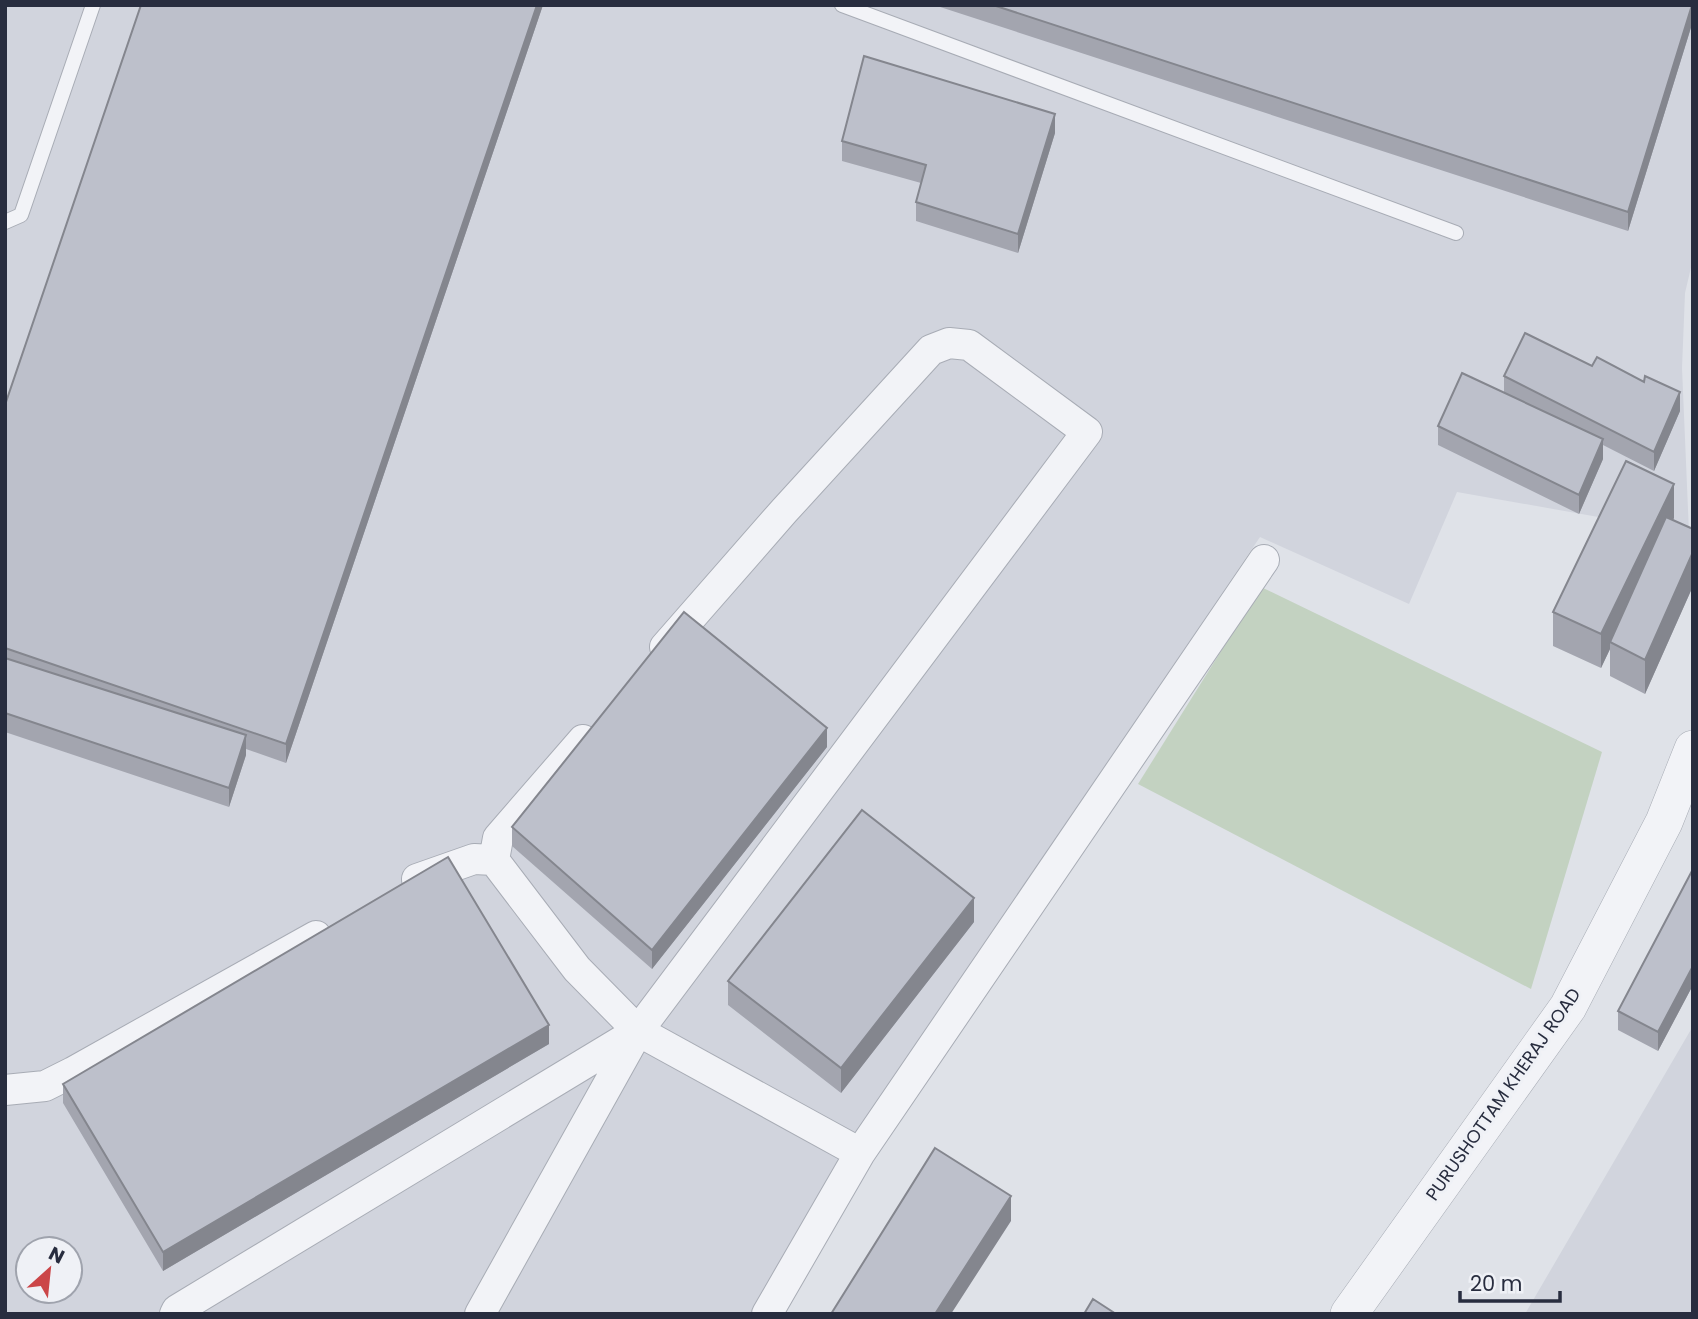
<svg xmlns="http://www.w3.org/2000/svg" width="1698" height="1319" viewBox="0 0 1698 1319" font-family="Poppins,sans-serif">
	<rect width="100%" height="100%" fill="#dfe2e8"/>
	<path fill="#d1d4dd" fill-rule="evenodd" d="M 5,5 L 1693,5 L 1693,259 L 1685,293 L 1682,368 L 1689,533 L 1457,492 L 1409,604 L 1260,537 L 874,1108 L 756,1314 L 5,1314 ZM 28,1249 L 70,1249 L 70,1291 L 28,1291 Z
		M 1693,1026 L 1693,1314 L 1525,1314 Z"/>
	<path fill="#c3d2c1" d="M 1261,587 L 1602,752 L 1531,989 L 1138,784 Z"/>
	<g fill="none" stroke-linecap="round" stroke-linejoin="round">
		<g stroke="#a8acb5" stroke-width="16">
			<path id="service" d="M 842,5 L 1456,233
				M 5,222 L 21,215 L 93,5"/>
		</g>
		<g stroke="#a8acb5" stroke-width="32">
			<path id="minor" d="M 583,740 L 498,838 L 494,860 L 577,969 L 638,1031 L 860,1153 L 767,1314
				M 417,879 L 474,859 L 494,860
				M 5,1090 L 45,1086 L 73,1072 L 316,936
				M 860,1153 L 1264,560
				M 175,1314 L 177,1310 L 635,1033
				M 480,1314 L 638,1031 L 1087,432 L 969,345 L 949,343 L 931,350 L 784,511 L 665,647"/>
		</g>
		<g stroke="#a8acb5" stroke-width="38">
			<path id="tertiary" d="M 1349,1314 L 1568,1007 L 1664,822 L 1693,749"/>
		</g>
		<use href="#service" stroke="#f2f3f7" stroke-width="14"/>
		<use href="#minor" stroke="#f2f3f7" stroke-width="30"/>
		<use href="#tertiary" stroke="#f2f3f7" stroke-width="37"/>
	</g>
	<path fill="#a3a5af" d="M 543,5 L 286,763 L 246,749 L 246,755 L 229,807 L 5,732 L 5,405 Z
		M 934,5 L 1693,5 L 1693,21 L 1628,231 Z
		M 1055,133 L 1018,253 L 916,221 L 916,202 L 921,183 L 842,161 L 842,141 Z
		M 1504,376 L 1680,411 L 1654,471 L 1603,445 L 1603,459 L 1579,514 L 1438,445 L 1438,426 L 1504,393 Z
		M 1674,518 L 1673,520 L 1693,529 L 1693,586 L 1645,694 L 1610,676 L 1610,649 L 1601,668 L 1553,646 L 1553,612 Z
		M 827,747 L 652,969 L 512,846 L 512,827 Z
		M 1693,869 L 1693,985 L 1658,1051 L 1618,1030 L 1618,1011 Z
		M 974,922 L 841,1093 L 728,1005 L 728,981 Z
		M 549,1044 L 163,1271 L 63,1103 L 63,1084 Z"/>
	<path fill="#84868e" d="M 537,5 L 543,5 L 286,763 L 286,744 Z
		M 1692,5 L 1693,5 L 1693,21 L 1628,231 L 1628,212 Z
		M 1055,114 L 1055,133 L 1018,253 L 1018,234 Z
		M 1680,392 L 1680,411 L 1654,471 L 1654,452 Z
		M 1603,439 L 1603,459 L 1579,514 L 1579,495 Z
		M 1674,484 L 1674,518 L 1613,643 L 1610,642 L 1610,649 L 1601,668 L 1601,634 Z
		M 1693,552 L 1693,586 L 1645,694 L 1645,660 Z
		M 827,728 L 827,747 L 652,969 L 652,950 Z
		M 246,735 L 246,755 L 229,807 L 229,788 Z
		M 974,898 L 974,922 L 841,1093 L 841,1068 Z
		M 1693,966 L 1693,985 L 1658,1051 L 1658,1032 Z
		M 549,1025 L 549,1044 L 163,1271 L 163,1252 Z
		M 1011,1196 L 1011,1221 L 951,1314 L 935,1314 Z"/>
	<path fill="#bdc0cb" stroke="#84868e" stroke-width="2" d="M 141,5 L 537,5 L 286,744 L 5,648 L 5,405 Z
		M 993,5 L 1692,5 L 1628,212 Z
		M 864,56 L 1055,114 L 1018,234 L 916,202 L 926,165 L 842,141 Z
		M 1525,333 L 1592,366 L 1597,357 L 1644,382 L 1645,376 L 1680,392 L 1654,452 L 1504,376 Z
		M 1462,373 L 1603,439 L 1579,495 L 1438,426 Z
		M 1626,461 L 1674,484 L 1601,634 L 1553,612 Z
		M 1666,517 L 1693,529 L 1693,552 L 1645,660 L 1610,642 Z
		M 684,612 L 827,728 L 652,950 L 512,827 Z
		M 5,658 L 246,735 L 229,788 L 5,713 Z
		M 862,810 L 974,898 L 841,1068 L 728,981 Z
		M 448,857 L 549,1025 L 163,1252 L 63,1084 Z
		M 1693,869 L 1693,966 L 1658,1032 L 1618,1011 Z
		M 935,1148 L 1011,1196 L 935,1314 L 831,1314 Z
		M 1093,1299 L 1116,1314 L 1084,1314 Z"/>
	<g text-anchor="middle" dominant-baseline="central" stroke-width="6" stroke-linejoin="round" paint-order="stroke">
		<g font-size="18" fill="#282d3f" stroke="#eff1f6">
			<text transform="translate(1503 1094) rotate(-55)">PURUSHOTTAM KHERAJ ROAD</text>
		</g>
	</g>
	<rect width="1698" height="1319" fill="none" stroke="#282d3f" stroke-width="14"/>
	<g transform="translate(49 1270) rotate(27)"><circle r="33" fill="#eff1f6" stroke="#9fa3ad" stroke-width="2"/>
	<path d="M0-5L12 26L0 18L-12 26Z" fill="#cb4648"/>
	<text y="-10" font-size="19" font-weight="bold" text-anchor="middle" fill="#282d3f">N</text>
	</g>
	<path d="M1460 1291v10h100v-10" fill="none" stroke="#282d3f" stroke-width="3.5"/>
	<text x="1470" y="1291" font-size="21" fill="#282d3f" stroke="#eff1f6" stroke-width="5" paint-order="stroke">20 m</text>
</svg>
